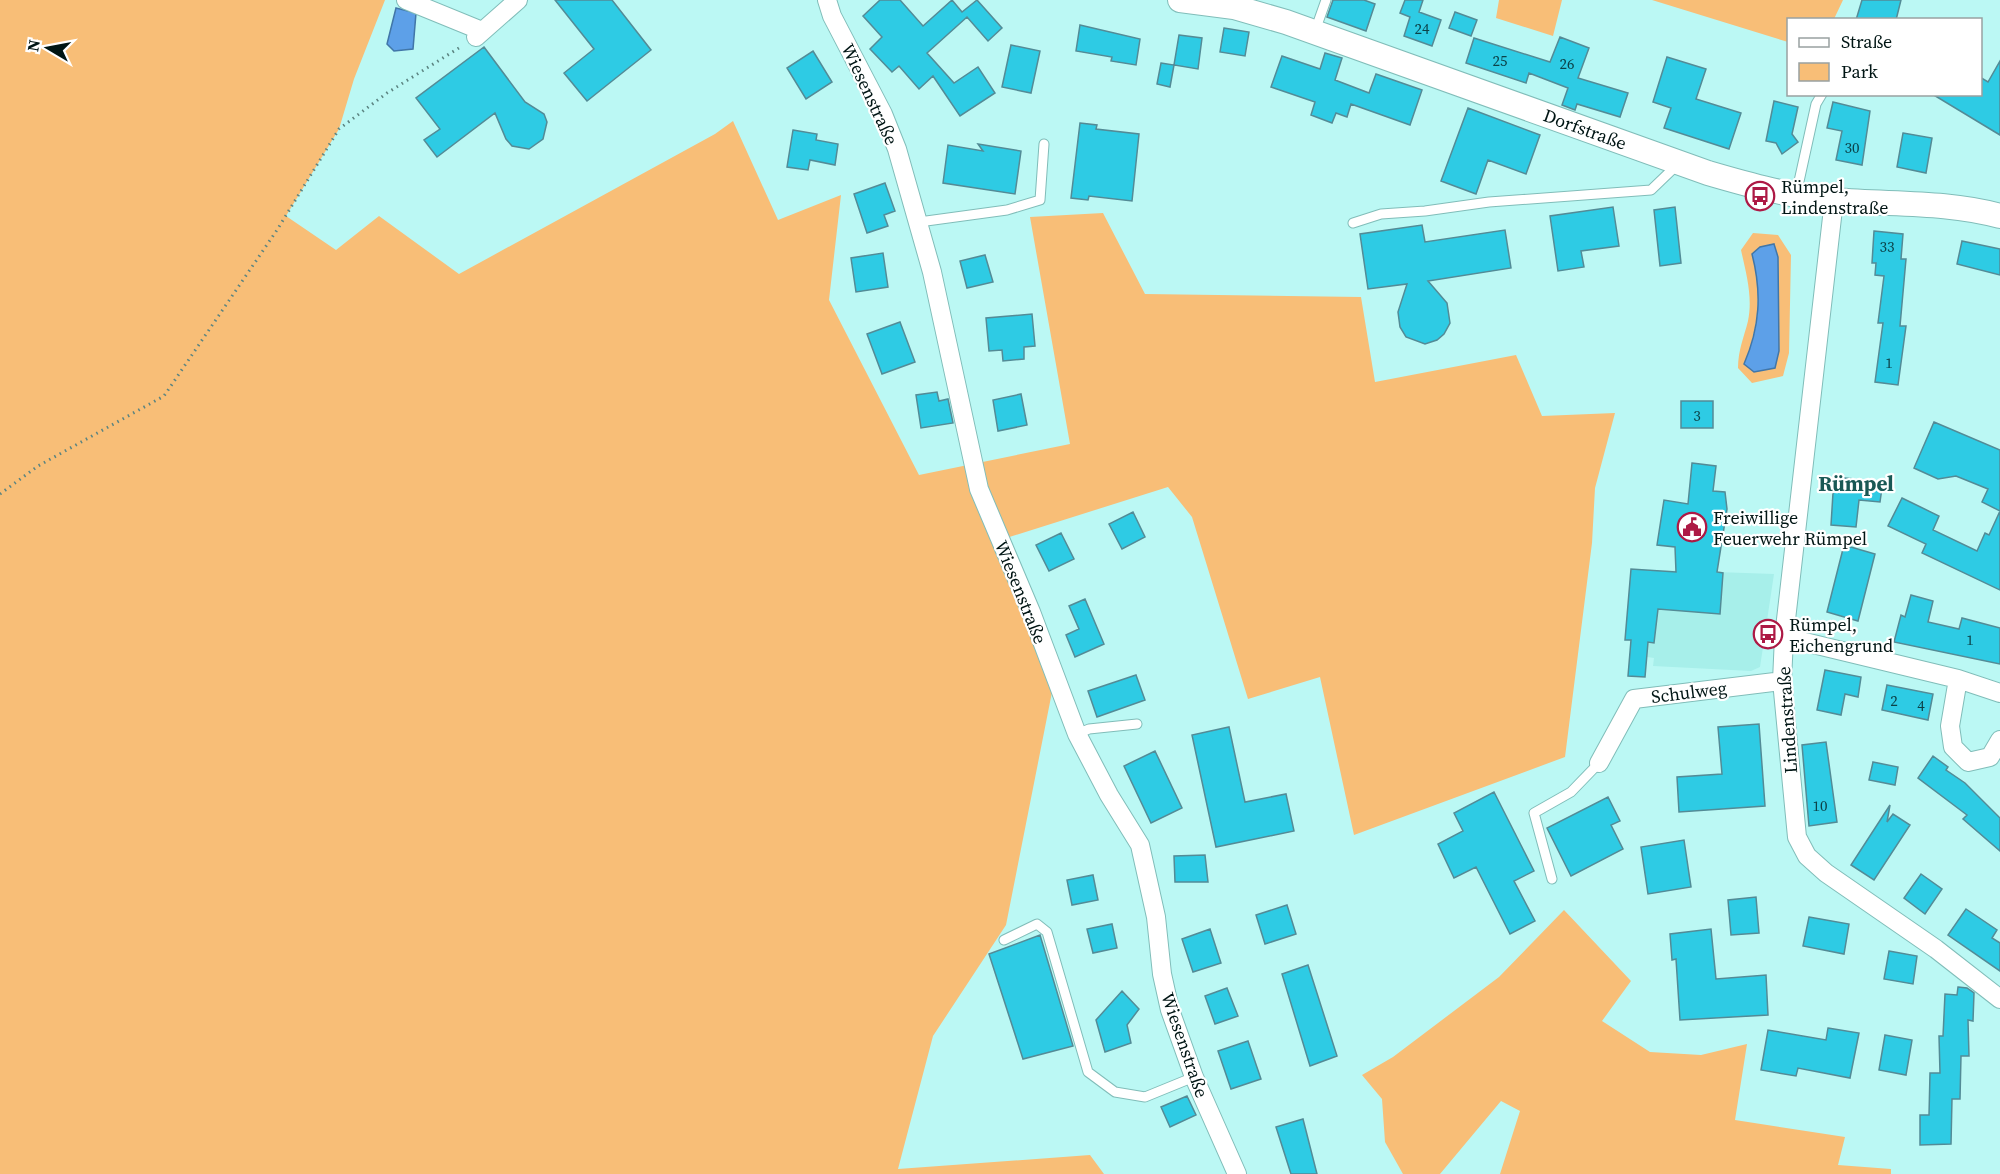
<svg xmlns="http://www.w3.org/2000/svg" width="2000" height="1174" viewBox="0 0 2000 1174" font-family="'Source Serif 4',serif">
	<rect width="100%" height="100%" fill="#bbf8f4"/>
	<path fill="#a7efea" d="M 1631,569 L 1774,574 L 1760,667 L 1751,671 L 1653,666 L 1654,658 L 1647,657 L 1645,677 L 1628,676 L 1631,641 L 1625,640 Z"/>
	<path fill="#f8be77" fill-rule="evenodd" d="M 0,0 L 385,0 L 354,79 L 339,129 L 286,216 L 336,250 L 379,216 L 459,274 L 715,134 L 733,121 L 778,220 L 841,195 L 829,300 L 919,475 L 1070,444 L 1030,217 L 1103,213 L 1145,294 L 1361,297 L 1375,382 L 1516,355 L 1542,416 L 1615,413 L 1595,488 L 1592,543 L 1565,757 L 1354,835 L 1320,677 L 1248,699 L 1192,517 L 1168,487 L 1000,540 L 1052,692 L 1006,925 L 933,1036 L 898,1169 L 1090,1155 L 1104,1174 L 0,1174 Z
		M 1499,0 L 1562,0 L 1553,36 L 1496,18 Z
		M 1652,0 L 1843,0 L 1834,19 L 1788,20 L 1788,42 Z
		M 1753,233 L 1778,235 L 1791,255 L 1789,353 L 1783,376 L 1752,383 L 1738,368 C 1738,350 1744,337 1748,321 C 1753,297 1746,273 1741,250 ZM 1774,244 L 1778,257 L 1779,351 L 1744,365 C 1759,327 1762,293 1752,254 Z
		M 1564,910 L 1631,981 L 1602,1021 L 1650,1052 L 1701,1055 L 1747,1044 L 1735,1120 L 1845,1137 L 1838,1165 L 1891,1169 L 1891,1174 L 1500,1174 L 1520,1111 L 1501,1101 L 1440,1174 L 1403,1174 L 1385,1142 L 1382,1099 L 1362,1075 L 1393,1057 L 1499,977 Z"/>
	<path fill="#5da0e8" stroke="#4176a8" stroke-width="1.5" d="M 396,8 L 416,13 L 413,49 L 394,51 L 387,44 Z
		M 1774,244 L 1778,257 L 1779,351 L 1775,368 L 1754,372 L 1744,364 C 1760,327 1762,293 1752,254 L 1760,247 Z"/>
	<path fill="#2ecbe4" stroke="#538b96" stroke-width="1.5" d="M 555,0 L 612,0 L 651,50 L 587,101 L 564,73 L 594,49 Z
		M 880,0 L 900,0 L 923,26 L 952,0 L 962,12 L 977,0 L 1002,28 L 988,41 L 967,17 L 927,53 L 954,83 L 978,67 L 995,93 L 960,116 L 933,76 L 919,89 L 899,66 L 892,72 L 870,49 L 882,37 L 863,16 Z
		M 1333,0 L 1364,0 L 1375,4 L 1366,31 L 1327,17 Z
		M 1405,0 L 1423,0 L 1419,12 L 1441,20 L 1432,46 L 1404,36 L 1410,17 L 1400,13 Z
		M 1862,0 L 1901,0 L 1896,20 L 1856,20 Z
		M 1455,12 L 1477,20 L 1471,36 L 1449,28 Z
		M 1080,25 L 1140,39 L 1136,65 L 1111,61 L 1112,57 L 1076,51 Z
		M 1224,28 L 1249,32 L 1245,56 L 1220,52 Z
		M 1179,35 L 1202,38 L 1198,69 L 1174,65 Z
		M 1560,37 L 1589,48 L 1578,78 L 1628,93 L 1620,117 L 1577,104 L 1575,110 L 1562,105 L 1568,88 L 1529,73 L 1526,83 L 1466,63 L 1474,38 L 1550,62 Z
		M 1011,45 L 1040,51 L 1031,93 L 1002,87 Z
		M 484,47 L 525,102 L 544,114 L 547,122 L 543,139 L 529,149 L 512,146 L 506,139 L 495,113 L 437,157 L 424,140 L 440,129 L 416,98 Z
		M 813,51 L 832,82 L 806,99 L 787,68 Z
		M 1325,53 L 1342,58 L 1335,80 L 1369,93 L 1376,74 L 1422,90 L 1410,125 L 1351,104 L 1347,117 L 1336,113 L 1332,123 L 1311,115 L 1315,102 L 1271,87 L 1282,56 L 1320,69 Z
		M 1667,57 L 1706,69 L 1696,99 L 1741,113 L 1729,149 L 1664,128 L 1671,108 L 1653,102 Z
		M 2000,61 L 2000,135 L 1932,94 L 1980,94 L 1980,77 L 1988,82 Z
		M 1161,63 L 1174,65 L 1170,87 L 1157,84 Z
		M 1774,101 L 1798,107 L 1792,134 L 1798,142 L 1782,154 L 1776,143 L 1766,141 Z
		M 1833,102 L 1870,111 L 1862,165 L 1836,160 L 1842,131 L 1827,128 Z
		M 1468,108 L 1540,135 L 1526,174 L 1488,160 L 1476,194 L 1441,181 Z
		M 1080,123 L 1097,125 L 1096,129 L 1139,134 L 1132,201 L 1089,196 L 1088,200 L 1071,198 Z
		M 793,130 L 817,134 L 816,140 L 838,144 L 835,165 L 810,160 L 808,170 L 787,167 Z
		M 1903,133 L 1932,138 L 1926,173 L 1897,167 Z
		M 978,144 L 1021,151 L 1015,194 L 943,183 L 948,145 L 983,151 Z
		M 885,183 L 895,211 L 884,215 L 888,226 L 867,233 L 854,194 Z
		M 1613,207 L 1619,246 L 1581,251 L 1584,267 L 1558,271 L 1550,216 Z
		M 1675,207 L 1681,263 L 1660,266 L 1654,210 Z
		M 1422,225 L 1425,242 L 1505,230 L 1511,268 L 1428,281 L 1447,303 L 1450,323 L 1444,334 L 1437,340 L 1425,344 L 1406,337 L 1400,327 L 1398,312 L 1407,284 L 1368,289 L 1360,234 Z
		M 1874,231 L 1903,234 L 1901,259 L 1906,259 L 1900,326 L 1906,326 L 1898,385 L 1875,382 L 1883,323 L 1878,323 L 1884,276 L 1875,275 L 1876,263 L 1872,263 Z
		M 1962,241 L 2000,249 L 2000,275 L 1957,264 Z
		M 883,253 L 888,287 L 856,292 L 851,258 Z
		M 985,255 L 993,282 L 967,288 L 960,261 Z
		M 1032,314 L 1035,346 L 1024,347 L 1024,359 L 1003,361 L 1002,350 L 989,351 L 986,318 Z
		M 900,322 L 915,362 L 882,374 L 867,334 Z
		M 937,392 L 939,401 L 948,399 L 953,423 L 921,428 L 916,395 Z
		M 1021,394 L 1027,425 L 998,431 L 993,400 Z
		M 1681,401 L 1713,401 L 1713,428 L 1681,428 Z
		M 1934,422 L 2000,450 L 2000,511 L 1982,502 L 1988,489 L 1956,476 L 1938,479 L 1914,468 Z
		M 1692,463 L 1716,466 L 1713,491 L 1725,492 L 1727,509 L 1717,572 L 1723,573 L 1720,614 L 1658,609 L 1654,643 L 1648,642 L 1645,677 L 1628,676 L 1631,640 L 1625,640 L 1631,569 L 1676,572 L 1675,547 L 1657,545 L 1664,500 L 1688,504 Z
		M 1834,477 L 1854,479 L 1854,484 L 1882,488 L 1880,502 L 1859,500 L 1856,527 L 1831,525 Z
		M 1902,498 L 1939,516 L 1933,530 L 1977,551 L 1985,533 L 1989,535 L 2000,511 L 2000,590 L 1922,553 L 1926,544 L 1888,526 Z
		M 1133,512 L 1145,537 L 1122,549 L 1109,524 Z
		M 1061,533 L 1074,559 L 1049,571 L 1036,545 Z
		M 1844,545 L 1875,554 L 1858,621 L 1827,612 Z
		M 1911,595 L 1933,601 L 1928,622 L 1959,629 L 1962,618 L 2000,628 L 2000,664 L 1894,642 L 1901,615 L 1905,617 Z
		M 1085,599 L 1104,644 L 1075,657 L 1066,635 L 1079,629 L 1069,606 Z
		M 1825,670 L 1861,677 L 1858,697 L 1845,694 L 1841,715 L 1817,710 Z
		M 1136,675 L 1145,700 L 1097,717 L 1088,691 Z
		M 1887,685 L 1933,694 L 1928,720 L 1882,710 Z
		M 1759,724 L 1765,806 L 1679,812 L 1677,777 L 1722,774 L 1718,727 Z
		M 1229,727 L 1245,802 L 1286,794 L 1294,831 L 1216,847 L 1192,735 Z
		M 1826,742 L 1837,822 L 1809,826 L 1802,745 Z
		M 1155,751 L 1182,808 L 1151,823 L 1124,766 Z
		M 1933,756 L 1948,767 L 1946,770 L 1965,783 L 2000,818 L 2000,851 L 1963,819 L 1967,815 L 1918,778 Z
		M 1873,762 L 1898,767 L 1895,785 L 1869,780 Z
		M 1494,792 L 1534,871 L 1514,881 L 1535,921 L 1510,934 L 1476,867 L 1454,878 L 1438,844 L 1463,831 L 1454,813 Z
		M 1608,797 L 1620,821 L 1611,825 L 1623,849 L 1571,876 L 1547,828 Z
		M 1890,805 L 1887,822 L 1893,814 L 1910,825 L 1874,880 L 1851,865 Z
		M 1684,840 L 1691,887 L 1648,894 L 1641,847 Z
		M 1205,855 L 1208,882 L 1175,882 L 1174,856 Z
		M 1921,874 L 1942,889 L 1925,914 L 1904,898 Z
		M 1093,875 L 1098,900 L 1072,905 L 1067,880 Z
		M 1756,897 L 1759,933 L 1731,935 L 1728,900 Z
		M 1287,905 L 1296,934 L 1265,944 L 1256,915 Z
		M 1966,909 L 1997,930 L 1992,938 L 2000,943 L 2000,971 L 1948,935 Z
		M 1809,917 L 1849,924 L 1844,954 L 1803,946 Z
		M 1112,924 L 1117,948 L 1093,953 L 1087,929 Z
		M 1210,929 L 1221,963 L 1193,972 L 1182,939 Z
		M 1711,929 L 1716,979 L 1766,975 L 1768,1015 L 1680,1020 L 1676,959 L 1672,960 L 1670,934 Z
		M 1040,935 L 1073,1046 L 1023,1059 L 989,954 Z
		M 1889,951 L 1917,956 L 1913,984 L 1884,979 Z
		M 1308,965 L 1337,1056 L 1310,1066 L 1282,974 Z
		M 1958,987 L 1967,988 L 1974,993 L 1973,1021 L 1968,1020 L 1969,1056 L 1961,1056 L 1960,1099 L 1952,1099 L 1951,1144 L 1920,1145 L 1920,1115 L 1929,1115 L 1930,1073 L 1940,1073 L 1939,1036 L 1943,1036 L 1945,994 L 1957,995 Z
		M 1227,988 L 1238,1016 L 1215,1024 L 1205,996 Z
		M 1122,991 L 1139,1009 L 1127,1025 L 1131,1043 L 1105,1052 L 1096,1020 Z
		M 1828,1028 L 1859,1033 L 1850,1078 L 1798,1068 L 1796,1076 L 1761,1070 L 1768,1030 L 1826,1040 Z
		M 1885,1035 L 1912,1040 L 1906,1075 L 1879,1070 Z
		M 1248,1041 L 1261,1079 L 1231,1089 L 1218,1051 Z
		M 1187,1096 L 1196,1115 L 1170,1127 L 1161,1107 Z
		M 1303,1119 L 1317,1174 L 1291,1174 L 1276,1127 Z"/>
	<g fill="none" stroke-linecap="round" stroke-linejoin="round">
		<g stroke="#81bdb9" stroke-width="11">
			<path id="service" d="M 1315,31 L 1326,0
				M 1796,195 L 1816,104 L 1822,94
				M 919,222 L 1007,210 L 1040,200 L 1044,144
				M 1353,223 L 1381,214 L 1425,211 L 1489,202 L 1651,190 L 1677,165
				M 1077,734 L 1089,729 L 1137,724
				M 1552,879 L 1534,813 L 1571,792 L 1599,763
				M 1004,940 L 1037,924 L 1047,932 L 1088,1072 L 1115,1092 L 1145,1097 L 1194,1077"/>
		</g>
		<g stroke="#81bdb9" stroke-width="20">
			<path id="minor" d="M 406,0 L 482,31
				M 827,0 L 832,16 L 883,114 L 897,149 L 932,272 L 979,489 L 1031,612 L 1077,734 L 1109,795 L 1140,845 L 1156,917 L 1162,974 L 1170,1010 L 1194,1077 L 1237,1174
				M 476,37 L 518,0
				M 1834,200 L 1784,637 L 1782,681 L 1797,837 L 1807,856 L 1826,873 L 1936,949 L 2000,999
				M 1784,637 L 1958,679 L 2000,693
				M 1958,679 L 1950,726 L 1953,747 L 1968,762 L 1990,757 L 2000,740
				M 1599,763 L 1634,699 L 1782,681"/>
		</g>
		<g stroke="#81bdb9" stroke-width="26">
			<path id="tertiary" d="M 1180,0 L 1234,7 L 1286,22 L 1708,173 C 1749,185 1792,197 1835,200 C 1889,205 1946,201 2000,216"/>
		</g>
		<path stroke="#5b8481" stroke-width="3" stroke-dasharray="1.5 4.5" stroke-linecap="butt" d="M 0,494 L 38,466 L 164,396 L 277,230 L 339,129 L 387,93 L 462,46"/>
		<use href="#service" stroke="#fff" stroke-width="9"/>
		<use href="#minor" stroke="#fff" stroke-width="18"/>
		<use href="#tertiary" stroke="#fff" stroke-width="24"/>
	</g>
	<defs>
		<g id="bus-ring" transform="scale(1.5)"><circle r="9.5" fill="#fff" stroke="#ad1945" stroke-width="1.5"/><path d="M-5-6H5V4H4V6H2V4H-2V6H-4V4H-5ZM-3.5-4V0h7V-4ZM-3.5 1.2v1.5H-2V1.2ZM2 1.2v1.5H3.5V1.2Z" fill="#ad1945"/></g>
		<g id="civic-ring" transform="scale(1.5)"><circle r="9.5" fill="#fff" stroke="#ad1945" stroke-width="1.5"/><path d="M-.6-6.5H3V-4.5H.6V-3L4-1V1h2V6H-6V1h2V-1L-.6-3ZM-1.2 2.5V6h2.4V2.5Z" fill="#ad1945"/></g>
	</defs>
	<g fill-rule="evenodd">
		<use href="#bus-ring" x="1760" y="196"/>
		<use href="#civic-ring" x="1692" y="527"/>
		<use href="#bus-ring" x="1768" y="634"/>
	</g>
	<g text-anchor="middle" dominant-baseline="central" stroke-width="4.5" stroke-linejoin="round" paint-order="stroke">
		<g font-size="15" fill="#0c4248">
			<text x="1422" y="28">24</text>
			<text x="1500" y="60">25</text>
			<text x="1567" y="63">26</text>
			<text x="1852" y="147">30</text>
			<text x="1887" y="246">33</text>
			<text x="1889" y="362">1</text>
			<text x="1697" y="415">3</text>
			<text x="1970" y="639">1</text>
			<text x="1894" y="700">2</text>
			<text x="1921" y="705">4</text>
			<text x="1820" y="805">10</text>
		</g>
		<g font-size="18" fill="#001514" stroke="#fff">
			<text transform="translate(870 94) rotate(65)">Wiesenstraße</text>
			<text transform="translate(1585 129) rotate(20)">Dorfstraße</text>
			<text transform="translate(1021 592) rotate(68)">Wiesenstraße</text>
			<text transform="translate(1689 692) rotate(-7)">Schulweg</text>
			<text transform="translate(1787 720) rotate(-94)">Lindenstraße</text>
			<text transform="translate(1185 1045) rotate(71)">Wiesenstraße</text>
		</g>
		<g font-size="18" fill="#001514" stroke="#fff" text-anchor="start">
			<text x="1781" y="186">Rümpel,<tspan x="1781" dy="21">Lindenstraße</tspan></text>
			<text x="1713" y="517">Freiwillige<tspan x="1713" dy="21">Feuerwehr Rümpel</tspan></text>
			<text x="1789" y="624">Rümpel,<tspan x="1789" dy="21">Eichengrund</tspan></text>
		</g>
		<g font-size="21" font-weight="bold" fill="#195855" stroke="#fff">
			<text x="1856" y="483">Rümpel</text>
		</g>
	</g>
	<rect x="1787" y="18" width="195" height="78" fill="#ffffff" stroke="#99a1a1" stroke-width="1.5"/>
	<rect x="1799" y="38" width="30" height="9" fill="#ffffff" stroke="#99a1a1" stroke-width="1.5"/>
	<text x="1841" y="48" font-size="18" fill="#001514">Straße</text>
	<rect x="1799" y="63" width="30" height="18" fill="#f8be77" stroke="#99a1a1" stroke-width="1.5"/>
	<text x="1841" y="78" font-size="18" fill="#001514">Park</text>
	<g transform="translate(48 48) rotate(280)" stroke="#ffffff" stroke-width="4.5" paint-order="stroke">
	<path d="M0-4.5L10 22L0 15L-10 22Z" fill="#001514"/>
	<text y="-9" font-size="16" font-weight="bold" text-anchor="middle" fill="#001514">N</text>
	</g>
</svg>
